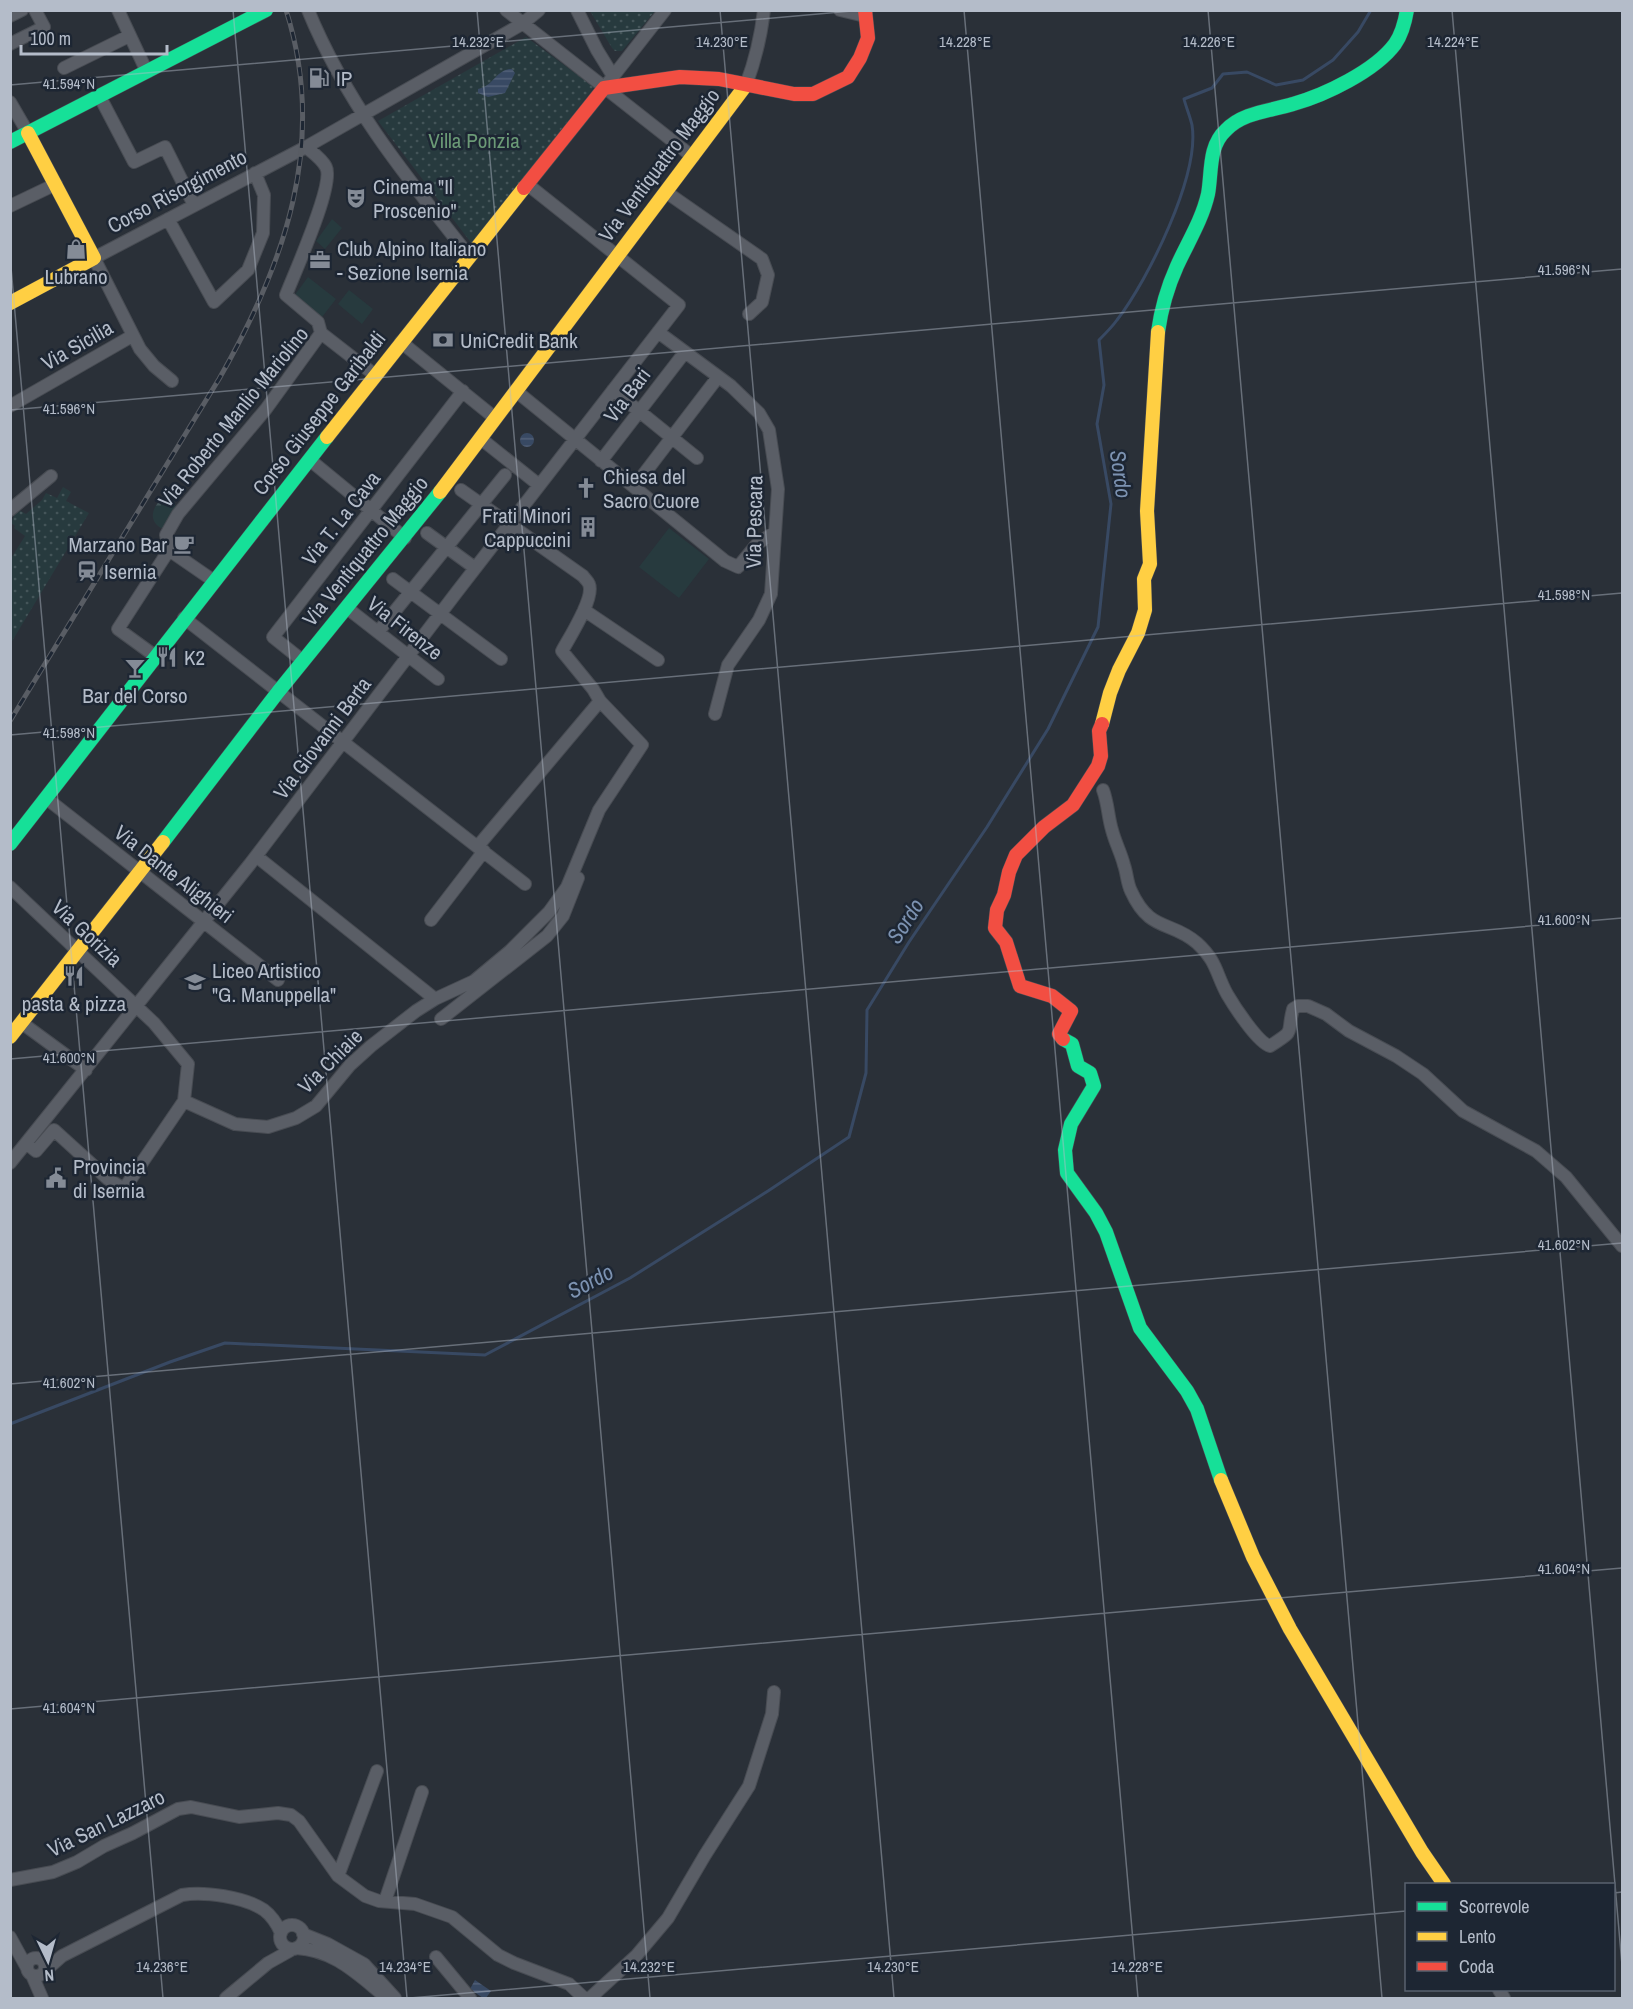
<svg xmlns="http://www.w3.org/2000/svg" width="1633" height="2009" viewBox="0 0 1633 2009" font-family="'Archivo Narrow',sans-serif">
	<defs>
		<pattern id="grass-dots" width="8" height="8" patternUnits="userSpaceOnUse" patternTransform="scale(1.5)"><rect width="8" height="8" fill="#273a3e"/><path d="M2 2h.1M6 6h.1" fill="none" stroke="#445559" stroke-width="1.8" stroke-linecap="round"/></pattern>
		<pattern id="forest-firs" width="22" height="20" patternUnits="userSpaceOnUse" patternTransform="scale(1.5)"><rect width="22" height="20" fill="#273a3e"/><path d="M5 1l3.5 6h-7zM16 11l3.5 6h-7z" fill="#445559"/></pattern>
		<pattern id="water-rules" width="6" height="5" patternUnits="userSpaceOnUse" patternTransform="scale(1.5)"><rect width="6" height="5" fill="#384963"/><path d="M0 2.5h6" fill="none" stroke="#526178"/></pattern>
	</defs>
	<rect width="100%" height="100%" fill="#2a3038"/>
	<path fill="url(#grass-dots)" d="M 590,11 L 655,11 L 622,51 L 615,51 L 612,48 Z
		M 526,37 L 594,87 L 472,244 L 378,121 Z
		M 63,487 L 71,492 L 66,501 L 89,513 L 11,643 L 10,560 L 25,536 L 14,528 L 15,526 L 11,523 L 17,509 L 26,514 L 42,500 L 46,493 L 57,498 Z"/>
	<path fill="url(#forest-firs)" d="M 166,495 C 183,502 173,516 166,528 L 161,528 C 146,519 154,504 166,495 Z"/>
	<path fill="#273a3e" d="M 332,219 L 342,228 L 325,249 L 316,241 Z
		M 308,277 L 336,299 L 322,317 L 294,296 Z
		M 349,290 L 373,309 L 362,324 L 338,304 Z
		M 669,528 L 709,559 L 679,598 L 639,567 Z"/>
	<path fill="url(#water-rules)" d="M 509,69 L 512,69 L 515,73 L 505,93 L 488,97 L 478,93 L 478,89 C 493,86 495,72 509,69 Z
		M520 440a7 7 0 1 1 14 0a7 7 0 1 1-14 0Z
		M 475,1980 L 491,1991 L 486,1998 L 483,1998 L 470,1989 Z"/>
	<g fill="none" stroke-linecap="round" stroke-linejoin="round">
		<path stroke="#384963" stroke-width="3" d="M 10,1424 L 170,1362 L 225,1343 L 485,1355 L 630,1278 L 768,1191 L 849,1137 L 866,1073 L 867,1010 L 909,942 L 987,827 L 1048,729 L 1098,627 L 1111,504 L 1097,424 L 1104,385 L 1099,340 C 1105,334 1112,327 1117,320 C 1148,280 1200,175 1192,125 C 1190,116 1186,107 1184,99 L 1212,88 L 1223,74 L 1247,72 L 1276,85 L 1303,80 L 1333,60 L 1358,32 L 1371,10"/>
		<g stroke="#484c53" stroke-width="14">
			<path id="street" d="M 118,10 L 147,72
				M 308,10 C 347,105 407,178 470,257
				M 506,10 L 693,157
				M 577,10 L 597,50 L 613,76
				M 840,10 L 865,16
				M 10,16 L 22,10
				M 10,44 L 44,27 L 35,10
				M 64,68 L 129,36
				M 746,85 C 755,61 761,36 764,10
				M 604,88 L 665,10
				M 100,97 L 134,162 L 165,147 L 194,205
				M 10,102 L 28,133
				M 306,147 C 312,152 322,159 326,167 C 335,184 294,274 286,295 L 318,322 L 321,333
				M 666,192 L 762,259 L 768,275 L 762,302 L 749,314
				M 10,206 L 56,184
				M 168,219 L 214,302 L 248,270 L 263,233 L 264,195 L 255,173
				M 658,332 L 731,386 L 759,413 L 769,430 L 778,489 L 771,594 L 759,620 L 728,665 L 715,714
				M 321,333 L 375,375
				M 401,342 L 495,418
				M 172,381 L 154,366 L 140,349 L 94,258 L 306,147 L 522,24 L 539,10
				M 613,390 L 697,458
				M 516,391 L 725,561 L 738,567 L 757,544 L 775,532
				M 10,406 L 132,336
				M 480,438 L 539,485
				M 310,460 L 405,538
				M 601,461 L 685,352
				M 634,487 L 718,377
				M 10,510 L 51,476
				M 427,533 L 475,568
				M 169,550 L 166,535 L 178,514 L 266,409 L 321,333
				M 393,579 L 501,659
				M 347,608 L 438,679
				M 584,610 L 658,660
				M 184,618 L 525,884
				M 378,632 L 505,475
				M 154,658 L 151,653 L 118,629 L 169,550 L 214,581
				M 303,661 L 273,637 L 463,391
				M 1103,790 C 1108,803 1108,817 1112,830 C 1115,842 1121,853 1124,865 C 1127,873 1127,883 1131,891 C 1150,933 1171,920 1197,943 C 1217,961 1216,974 1227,994 C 1234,1006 1258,1043 1270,1046 C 1297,1029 1286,1035 1293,1009 L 1298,1006 L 1308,1006 L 1326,1014 L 1349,1031 L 1396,1056 L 1423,1074 L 1463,1111 L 1536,1151 L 1566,1177 L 1622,1246
				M 46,798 L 278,980
				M 478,846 L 600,701
				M 256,856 L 435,999
				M 10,887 L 154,1023 L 188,1064 L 184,1101 L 124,1189 L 108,1179 L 54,1130 L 36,1151 L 26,1143
				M 431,920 L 484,851
				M 441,1019 L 547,936 L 563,916 L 578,878
				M 22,1023 L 86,1070
				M 184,1101 L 235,1124 L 268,1127 L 296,1118 L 316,1106 L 350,1065 L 371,1046 L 416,1011 L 435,999 L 474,981 L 510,951 L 549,912 L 567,887 L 599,810 L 642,745 L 600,701 L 593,689 L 562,651 C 569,638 595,598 589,584 C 588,581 585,579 583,576 L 461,490
				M 10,1163 L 250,864 L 456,593 L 679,305 L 527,184
				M 338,1876 L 377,1771
				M 10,1880 L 53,1872 L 77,1862 L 104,1846 L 133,1833 L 178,1809 L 191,1807 L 239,1817 L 278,1813 L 291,1815 L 299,1821 L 338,1876 L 365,1896 L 379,1901 L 415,1904 L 452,1917 L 498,1955 L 514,1963 L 569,1984 L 584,1998
				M 385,1901 L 422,1792
				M280 1937a12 12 0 1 1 24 0a12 12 0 1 1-24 0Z
				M 303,1934 L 328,1944 L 364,1964 L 395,1998
				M 10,1937 L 27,1968
				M 296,1948 C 335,1950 358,1975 387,1998
				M 436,1957 L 470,1998
				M27 1967a9 9 0 1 1 18 0a9 9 0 1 1-18 0Z
				M 45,1971 L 62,1956 L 182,1895 C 204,1891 245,1897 264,1910 C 272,1916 277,1924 281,1933
				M 32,1975 L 42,1998
				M 1499,1990 L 1504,1998
				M 226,1998 L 268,1963 L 293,1949
				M 590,1998 L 636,1956 L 668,1918 L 705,1855 L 749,1786 L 772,1714 L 774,1692"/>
		</g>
		<g stroke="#484c53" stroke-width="15">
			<path id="fast" d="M 10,142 L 266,10
				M 1158,332 C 1161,310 1168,286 1177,266 C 1188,242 1202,220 1208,194 C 1212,173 1208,146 1226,130 C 1243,112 1271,111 1293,104 C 1325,95 1375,71 1395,44 C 1402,34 1405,22 1407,10
				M 163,842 L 278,692 L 440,492
				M 10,844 L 327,437
				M 1063,1039 L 1072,1044 L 1078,1066 L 1090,1073 L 1094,1086 L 1071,1124 L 1065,1150 L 1067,1173 L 1096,1213 L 1106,1232 L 1140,1328 L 1187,1391 L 1197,1409 L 1221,1480"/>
		</g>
		<g stroke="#484c53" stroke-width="15">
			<path id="slow" d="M 10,303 L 94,258 L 28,133
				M 327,437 L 524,188
				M 440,492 L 746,85
				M 1102,724 L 1110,693 L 1119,670 L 1138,633 L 1145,610 L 1144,579 L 1150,564 L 1147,511 L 1158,332
				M 10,1037 L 163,842
				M 1221,1480 L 1253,1557 L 1290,1629 L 1422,1852 L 1444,1884"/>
		</g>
		<g stroke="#484c53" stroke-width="15">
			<path id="jam" d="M 524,188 L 604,88 L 680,77 L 719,79 L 794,94 L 813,94 L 848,77 L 860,58 L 868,38 L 865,10
				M 1063,1039 L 1059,1034 L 1071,1011 L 1052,996 L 1020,986 L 1006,942 L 995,928 L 997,910 L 1004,895 L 1009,872 L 1016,855 L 1044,827 L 1073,805 L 1098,766 L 1101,756 L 1099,731 L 1102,724"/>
		</g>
		<use href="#street" stroke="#5a5e66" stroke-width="12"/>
		<use href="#fast" stroke="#16e098" stroke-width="14"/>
		<use href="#slow" stroke="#ffcf43" stroke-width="14"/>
		<use href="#jam" stroke="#f24e42" stroke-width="14"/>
		<g stroke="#595d64" stroke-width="5">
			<path id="rail" d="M 10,721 L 219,379 C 285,264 328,142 286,10"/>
		</g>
		<use href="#rail" stroke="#1d2633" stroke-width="3" stroke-dasharray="9" stroke-linecap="butt"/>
	</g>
	<path fill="none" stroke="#b4bcc9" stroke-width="1.5" stroke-opacity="0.45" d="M 233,10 L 407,1998M 477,10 L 650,1998M 720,10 L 894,1998M 964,10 L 1138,1998M 1208,10 L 1382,1998M 1452,10 L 1622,1965M 10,85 L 863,10M 10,256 L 163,1998M 10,410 L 1622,269M 10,735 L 1622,593M 10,1059 L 1622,918M 10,1384 L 1622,1243M 10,1709 L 1622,1568M 1614,1893 L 1622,1892M 410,1998 L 1406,1911"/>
	<defs>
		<g id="fuel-bare" transform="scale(1.62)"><path d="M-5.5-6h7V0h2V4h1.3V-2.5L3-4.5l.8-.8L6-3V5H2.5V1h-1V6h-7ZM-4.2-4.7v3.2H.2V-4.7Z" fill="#848b96" stroke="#1d2633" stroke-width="2.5" paint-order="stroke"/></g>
		<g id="theatre-bare" transform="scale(1.62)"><path d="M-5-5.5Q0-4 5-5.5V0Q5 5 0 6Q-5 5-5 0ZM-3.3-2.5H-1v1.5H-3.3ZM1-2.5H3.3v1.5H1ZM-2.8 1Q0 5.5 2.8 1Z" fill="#848b96" stroke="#1d2633" stroke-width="2.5" paint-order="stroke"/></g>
		<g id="shop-bare" transform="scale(1.62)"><path d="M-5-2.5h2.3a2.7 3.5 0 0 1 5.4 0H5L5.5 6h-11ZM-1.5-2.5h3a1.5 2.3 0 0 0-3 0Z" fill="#848b96" stroke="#1d2633" stroke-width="2.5" paint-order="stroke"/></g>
		<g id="office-bare" transform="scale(1.62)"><path d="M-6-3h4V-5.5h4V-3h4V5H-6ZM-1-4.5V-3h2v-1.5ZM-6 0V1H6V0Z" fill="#848b96" stroke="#1d2633" stroke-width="2.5" paint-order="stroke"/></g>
		<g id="bank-bare" transform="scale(1.62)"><path d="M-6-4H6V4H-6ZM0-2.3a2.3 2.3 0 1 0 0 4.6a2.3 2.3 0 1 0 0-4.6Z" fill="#848b96" stroke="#1d2633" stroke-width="2.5" paint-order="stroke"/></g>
		<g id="church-bare" transform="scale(1.62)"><path d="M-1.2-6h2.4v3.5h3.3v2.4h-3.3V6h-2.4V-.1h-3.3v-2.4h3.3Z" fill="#848b96" stroke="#1d2633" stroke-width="2.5" paint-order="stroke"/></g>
		<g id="building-bare" transform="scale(1.62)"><path d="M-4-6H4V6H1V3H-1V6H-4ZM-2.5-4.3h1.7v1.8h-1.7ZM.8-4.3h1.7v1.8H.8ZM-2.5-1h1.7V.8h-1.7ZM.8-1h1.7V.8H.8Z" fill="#848b96" stroke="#1d2633" stroke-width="2.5" paint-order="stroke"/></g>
		<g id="cafe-bare" transform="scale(1.62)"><path d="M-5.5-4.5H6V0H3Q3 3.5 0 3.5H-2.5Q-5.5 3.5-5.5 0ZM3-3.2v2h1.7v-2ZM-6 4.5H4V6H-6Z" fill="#848b96" stroke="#1d2633" stroke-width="2.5" paint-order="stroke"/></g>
		<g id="station-bare" transform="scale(1.62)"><path d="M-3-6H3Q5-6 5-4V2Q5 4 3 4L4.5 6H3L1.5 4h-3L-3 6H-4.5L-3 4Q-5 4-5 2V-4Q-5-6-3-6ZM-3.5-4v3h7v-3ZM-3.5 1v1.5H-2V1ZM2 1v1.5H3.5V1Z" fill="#848b96" stroke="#1d2633" stroke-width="2.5" paint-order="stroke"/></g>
		<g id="restaurant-bare" transform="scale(1.62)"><path d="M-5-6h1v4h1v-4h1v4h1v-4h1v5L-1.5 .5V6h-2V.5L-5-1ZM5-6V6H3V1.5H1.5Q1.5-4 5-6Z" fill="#848b96" stroke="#1d2633" stroke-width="2.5" paint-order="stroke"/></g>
		<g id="bar-bare" transform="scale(1.62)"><path d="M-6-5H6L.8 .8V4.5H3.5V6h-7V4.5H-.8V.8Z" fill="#848b96" stroke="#1d2633" stroke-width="2.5" paint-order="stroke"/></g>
		<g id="school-bare" transform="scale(1.62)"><path d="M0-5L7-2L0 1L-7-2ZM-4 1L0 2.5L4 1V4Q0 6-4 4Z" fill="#848b96" stroke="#1d2633" stroke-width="2.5" paint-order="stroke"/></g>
		<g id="civic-bare" transform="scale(1.62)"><path d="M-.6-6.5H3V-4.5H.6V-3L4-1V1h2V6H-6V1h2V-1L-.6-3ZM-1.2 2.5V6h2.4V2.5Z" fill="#848b96" stroke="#1d2633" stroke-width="2.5" paint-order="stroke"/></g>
	</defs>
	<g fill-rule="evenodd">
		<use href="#fuel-bare" x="319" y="78"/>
		<use href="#theatre-bare" x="356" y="198"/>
		<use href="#shop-bare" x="76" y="249"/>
		<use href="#office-bare" x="320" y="260"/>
		<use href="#bank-bare" x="443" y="340"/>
		<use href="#church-bare" x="586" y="488"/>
		<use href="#building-bare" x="588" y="527"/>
		<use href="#cafe-bare" x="184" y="544"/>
		<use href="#station-bare" x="87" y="571"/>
		<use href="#restaurant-bare" x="167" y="657"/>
		<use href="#bar-bare" x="135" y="668"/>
		<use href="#restaurant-bare" x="74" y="976"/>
		<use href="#school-bare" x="195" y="982"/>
		<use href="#civic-bare" x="56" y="1178"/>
	</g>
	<g text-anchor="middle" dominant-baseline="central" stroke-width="5" stroke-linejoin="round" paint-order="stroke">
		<g font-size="21" fill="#b4bcc9" stroke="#1d2633" text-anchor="start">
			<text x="336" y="78">IP</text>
			<text x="373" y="186">Cinema "Il<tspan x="373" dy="24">Proscenio"</tspan></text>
			<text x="337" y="248">Club Alpino Italiano<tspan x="337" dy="24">- Sezione Isernia</tspan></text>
			<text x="76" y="276" text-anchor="middle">Lubrano</text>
			<text x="460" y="340">UniCredit Bank</text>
			<text x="603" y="476">Chiesa del<tspan x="603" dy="24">Sacro Cuore</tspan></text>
			<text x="571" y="515" text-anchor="end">Frati Minori<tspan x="571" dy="24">Cappuccini</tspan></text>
			<text x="167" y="544" text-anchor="end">Marzano Bar</text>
			<text x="104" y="571">Isernia</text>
			<text x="184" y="657">K2</text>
			<text x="135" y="695" text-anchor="middle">Bar del Corso</text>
			<text x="212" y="970">Liceo Artistico<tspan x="212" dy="24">"G. Manuppella"</tspan></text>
			<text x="74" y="1003" text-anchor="middle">pasta &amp; pizza</text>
			<text x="73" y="1166">Provincia<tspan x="73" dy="24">di Isernia</tspan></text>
		</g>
		<g font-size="21" fill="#6b9a76" stroke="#1d2633">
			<text x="474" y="140">Villa Ponzia</text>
		</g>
		<g font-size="21" fill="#b4bcc9" stroke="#1d2633">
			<text transform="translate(659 165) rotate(-53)">Via Ventiquattro Maggio</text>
			<text transform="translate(177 191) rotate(-28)">Corso Risorgimento</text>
			<text transform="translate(77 345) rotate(-30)">Via Sicilia</text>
			<text transform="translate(627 395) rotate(-53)">Via Bari</text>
			<text transform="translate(319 413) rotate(-52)">Corso Giuseppe Garibaldi</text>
			<text transform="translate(233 417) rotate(-51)">Via Roberto Manlio Mariolino</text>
			<text transform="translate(341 518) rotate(-52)">Via T. La Cava</text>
			<text transform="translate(754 522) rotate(-89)">Via Pescara</text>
			<text transform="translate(365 551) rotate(-51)">Via Ventiquattro Maggio</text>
			<text transform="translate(405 628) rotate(38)">Via Firenze</text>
			<text transform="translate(322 738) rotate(-53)">Via Giovanni Berta</text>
			<text transform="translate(174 874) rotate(38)">Via Dante Alighieri</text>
			<text transform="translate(87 933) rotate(43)">Via Gorizia</text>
			<text transform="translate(330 1061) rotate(-45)">Via Chiaie</text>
			<text transform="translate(106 1823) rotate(-26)">Via San Lazzaro</text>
		</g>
		<g font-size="22" font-style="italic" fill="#7c92b1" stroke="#1d2633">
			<text transform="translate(1121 474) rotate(82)">Sordo</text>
			<text transform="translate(905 921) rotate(-57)">Sordo</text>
			<text transform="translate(590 1281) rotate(-28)">Sordo</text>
		</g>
	</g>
	<g font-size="15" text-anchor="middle" fill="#b4bcc9" stroke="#1d2633" stroke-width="5" stroke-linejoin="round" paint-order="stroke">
		<text x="478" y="47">14.232°E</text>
		<text x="722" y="47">14.230°E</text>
		<text x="965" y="47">14.228°E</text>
		<text x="1209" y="47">14.226°E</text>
		<text x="1453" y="47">14.224°E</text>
		<text x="69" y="89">41.594°N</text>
		<text x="1564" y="275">41.596°N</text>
		<text x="69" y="414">41.596°N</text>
		<text x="1564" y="600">41.598°N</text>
		<text x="69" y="738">41.598°N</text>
		<text x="1564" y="925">41.600°N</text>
		<text x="69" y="1063">41.600°N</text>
		<text x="1564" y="1250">41.602°N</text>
		<text x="69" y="1388">41.602°N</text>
		<text x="1564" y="1574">41.604°N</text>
		<text x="69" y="1713">41.604°N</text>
		<text x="162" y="1972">14.236°E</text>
		<text x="405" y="1972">14.234°E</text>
		<text x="649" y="1972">14.232°E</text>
		<text x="893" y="1972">14.230°E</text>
		<text x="1137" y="1972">14.228°E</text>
	</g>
	<rect width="1633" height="2009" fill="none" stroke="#b4bcc9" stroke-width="24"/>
	<rect x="1405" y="1883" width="210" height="108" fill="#1d2633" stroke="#59626f" stroke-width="1.5"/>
	<rect x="1417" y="1902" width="30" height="9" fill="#16e098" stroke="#59626f" stroke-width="1.5"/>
	<text x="1459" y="1913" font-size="18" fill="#b4bcc9">Scorrevole</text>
	<rect x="1417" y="1932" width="30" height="9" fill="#ffcf43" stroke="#59626f" stroke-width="1.5"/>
	<text x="1459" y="1943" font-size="18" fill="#b4bcc9">Lento</text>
	<rect x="1417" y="1962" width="30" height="9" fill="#f24e42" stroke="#59626f" stroke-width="1.5"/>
	<text x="1459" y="1973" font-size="18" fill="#b4bcc9">Coda</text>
	<g transform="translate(48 1961) rotate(175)" stroke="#1d2633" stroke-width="4.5" paint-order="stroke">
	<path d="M0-4.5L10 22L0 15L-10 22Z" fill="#b4bcc9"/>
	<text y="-9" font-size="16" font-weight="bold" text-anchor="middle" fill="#b4bcc9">N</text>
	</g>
	<path d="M21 45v9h146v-9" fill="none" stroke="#b4bcc9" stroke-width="3"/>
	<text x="30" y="45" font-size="18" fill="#b4bcc9" stroke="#1d2633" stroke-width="4.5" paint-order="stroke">100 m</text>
</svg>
